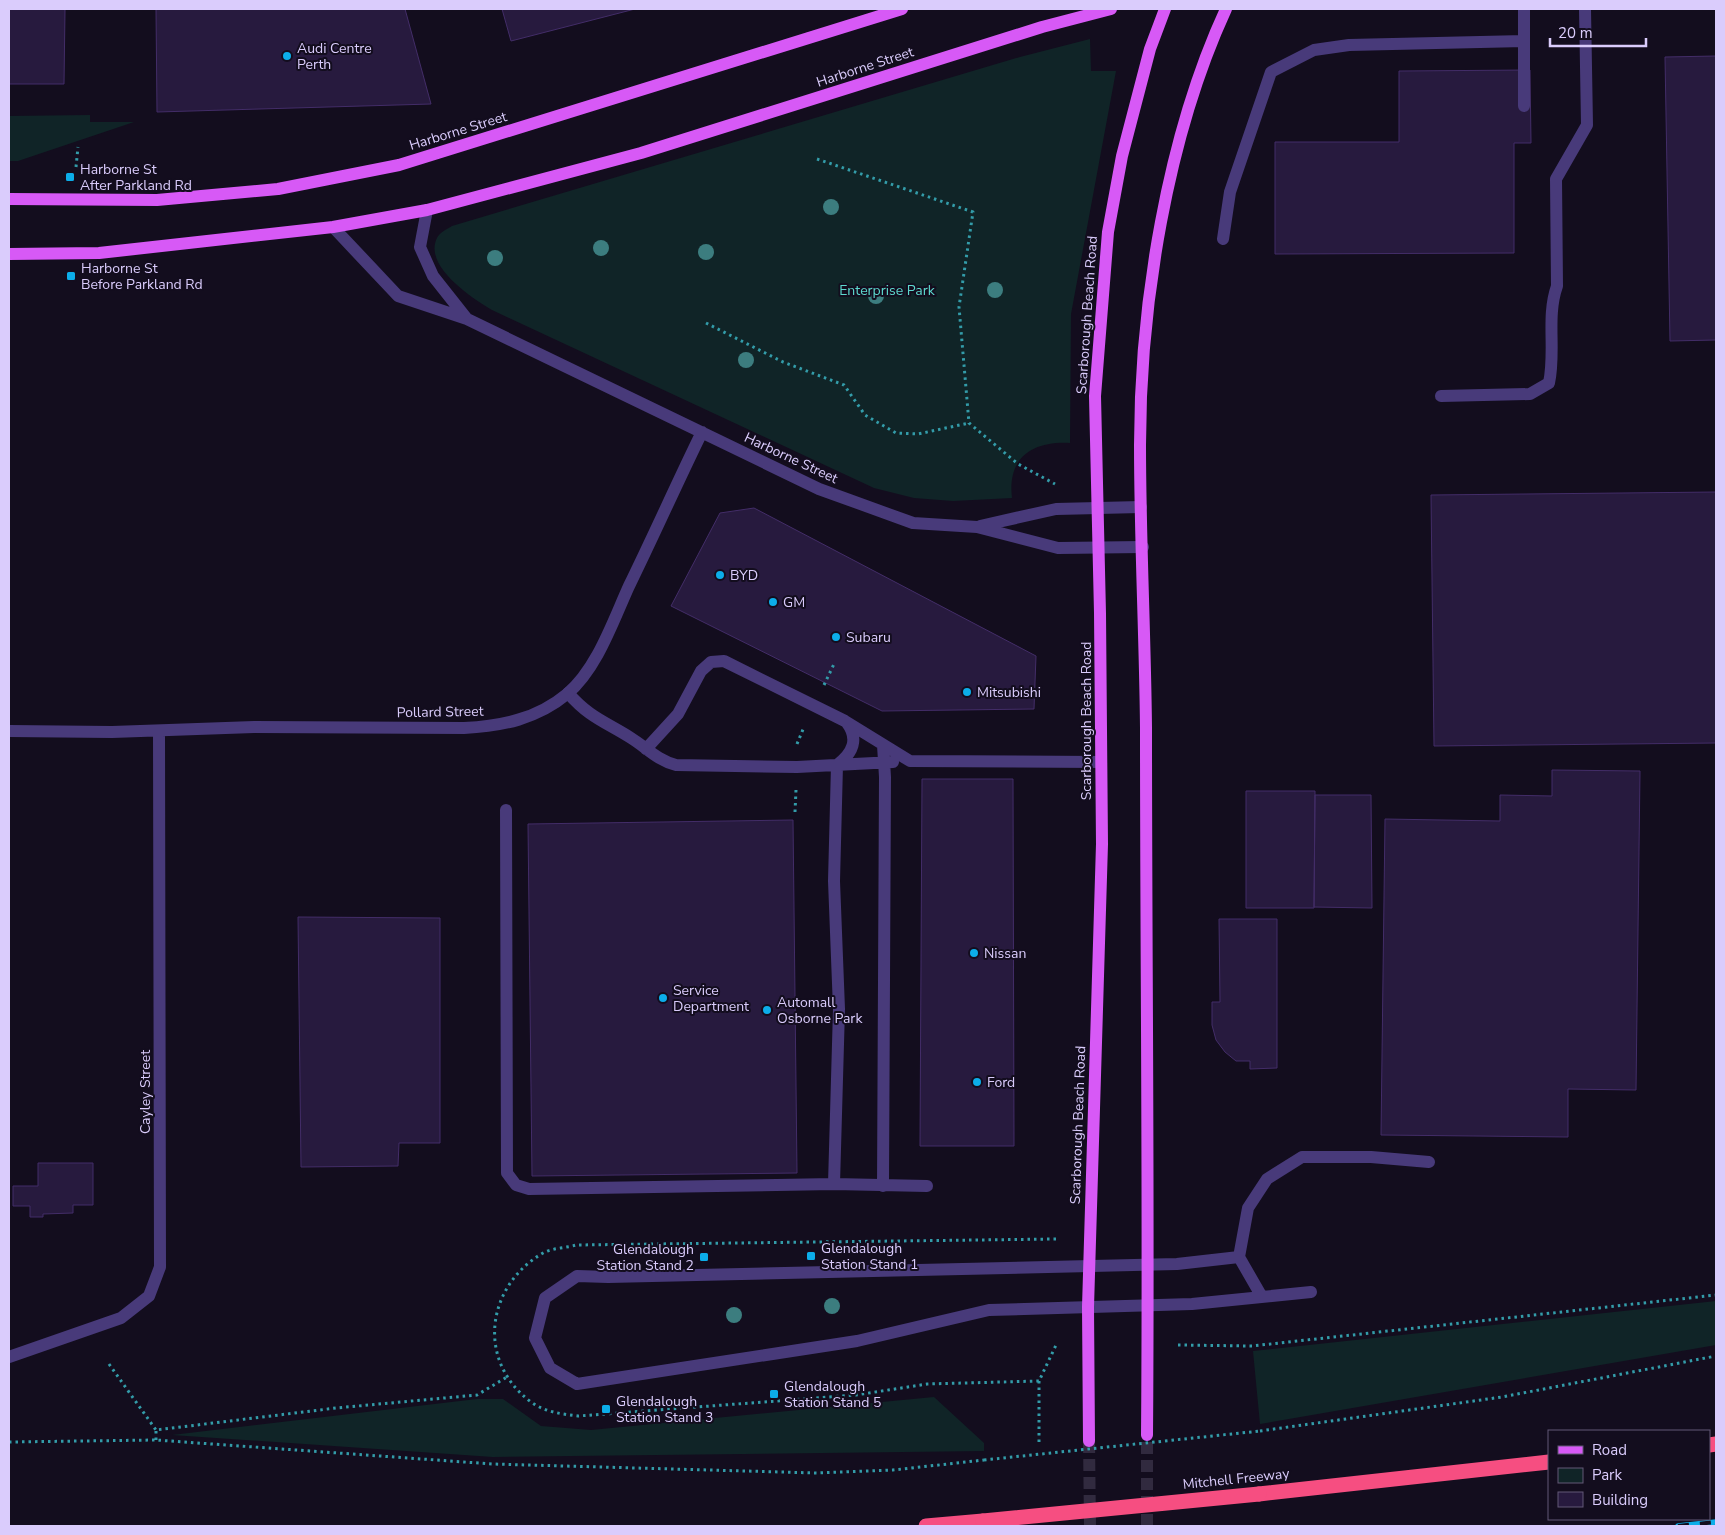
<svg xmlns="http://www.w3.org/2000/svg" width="1725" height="1535" viewBox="0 0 1725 1535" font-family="'Nunito Sans',sans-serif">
	<rect width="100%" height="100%" fill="#130d1e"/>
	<path fill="#102427" d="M 1090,39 L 1091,71 L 1116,71 L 1071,314 L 1070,443 C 1032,441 1007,458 1012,498 L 953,501 L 914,498 L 874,488 L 492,310 C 472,298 423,266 437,238 C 439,233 447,229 452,226 L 1020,57 Z
		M 90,115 L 90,122 L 134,122 L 18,161 L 9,161 L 9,116 Z
		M 1716,1301 L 1716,1345 L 1260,1424 L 1253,1351 Z
		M 934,1397 L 984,1443 L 984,1451 L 493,1457 L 172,1435 L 477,1399 L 503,1399 L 541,1426 L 591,1430 Z"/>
	<path fill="#271a3e" stroke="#432d68" d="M 9,9 L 65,9 L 64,84 L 9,84 Z
		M 156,9 L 405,9 L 431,104 L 157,112 Z
		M 502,9 L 635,9 L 511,41 Z
		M 1716,56 L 1716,340 L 1670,341 L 1665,57 Z
		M 1530,70 L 1531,143 L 1514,143 L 1514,253 L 1275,254 L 1275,142 L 1399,142 L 1399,71 Z
		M 1716,492 L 1716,743 L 1434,746 L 1431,495 Z
		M 754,508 L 1036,656 L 1034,709 L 882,711 L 671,606 L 720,513 Z
		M 1552,770 L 1640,771 L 1636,1090 L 1568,1089 L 1568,1137 L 1381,1135 L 1385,819 L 1500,821 L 1500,795 L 1552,796 Z
		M 922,779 L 1013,779 L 1014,1146 L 920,1146 Z
		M 1246,791 L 1315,791 L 1314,908 L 1246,908 Z
		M 1315,795 L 1371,795 L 1372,908 L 1314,907 Z
		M 793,820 L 797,1173 L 532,1176 L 528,824 Z
		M 298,917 L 440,918 L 440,1143 L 399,1143 L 398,1166 L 301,1167 Z
		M 1219,919 L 1277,919 L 1277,1068 L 1250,1069 L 1250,1061 L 1236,1061 L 1225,1052 L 1216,1040 L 1212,1025 L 1212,1002 L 1220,1002 Z
		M 38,1163 L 93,1163 L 93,1205 L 73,1205 L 73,1213 L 43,1214 L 43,1217 L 30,1217 L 30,1206 L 13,1206 L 13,1186 L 38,1186 Z"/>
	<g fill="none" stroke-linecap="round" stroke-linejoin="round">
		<path stroke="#312a3f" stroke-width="12" stroke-dasharray="12 6" stroke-linecap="butt" d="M 1089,1441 L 1090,1526
			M 1147,1526 L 1147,1435"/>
		<path stroke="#339ca9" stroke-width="3" stroke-dasharray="2.5 4" stroke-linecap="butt" d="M 817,159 L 973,212 L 959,307 L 969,423 L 1018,464 L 1055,484
			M 76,167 L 78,147
			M 706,323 L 783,362 L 844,385 L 865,415 L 896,433 L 918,434 L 969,423
			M 824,685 L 834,664
			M 797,744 L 804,727
			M 795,812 L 796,790
			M 1056,1239 L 576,1245 C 566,1248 552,1248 543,1253 C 486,1286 476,1361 531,1402 C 545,1412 561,1414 578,1416 L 856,1395 L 927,1384 L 1039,1381 L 1057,1343
			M 1178,1345 L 1252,1346 L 1716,1295
			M 109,1364 L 156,1430
			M 1039,1381 L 1039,1446
			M 1260,1431 L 1502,1397 L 1716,1356
			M 156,1440 L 156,1430 L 336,1408 L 477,1395 L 507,1377
			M 9,1442 L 156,1440 L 492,1464 L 817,1473 L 893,1470 L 984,1460"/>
		<path stroke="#483a7a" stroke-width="12" d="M 1524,41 L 1524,106
			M 1223,239 L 1230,192 L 1271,72 L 1314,50 L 1349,45 L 1524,41 L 1524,9
			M 1441,396 L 1530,394 L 1549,383 C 1556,351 1546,317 1557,286 L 1556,179 L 1587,125 L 1585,9
			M 568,693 C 590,718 604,721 631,738 C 647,748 657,760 676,765 L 797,767 L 893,762
			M 883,745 L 885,777 L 883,1186
			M 646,749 L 678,714 L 701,671 L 711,662 L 724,661 L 845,721 L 910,761 L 1101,762
			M 506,810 L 507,1173 L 516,1185 L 529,1189 L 834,1184 L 927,1186
			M 834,1184 L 839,1009 L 834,881 L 837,765 C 853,753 859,739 847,723
			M 1239,1257 L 1177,1264 L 608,1277 L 577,1276 L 545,1298 L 535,1338 L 550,1368 L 577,1384 L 857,1341 L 989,1310 L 1192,1304 L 1311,1292
			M 1262,1297 L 1239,1257 L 1248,1208 L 1267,1179 L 1302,1157 L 1371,1157 L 1429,1162"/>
		<path stroke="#483a7a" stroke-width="12" d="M 427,210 L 420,247 L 433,276 L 467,319
			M 333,227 L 398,296 L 467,319 L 819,489 L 913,523 L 977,527 L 1058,548 L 1143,547
			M 980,526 L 1056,509 L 1141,507
			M 9,731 L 112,732 L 254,727 L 464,728 C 502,726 537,719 567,694 C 597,669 613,621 629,586 C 654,535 677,483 702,432
			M 9,1357 L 121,1318 L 149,1296 L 160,1267 L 159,732"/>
		<path stroke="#d759f6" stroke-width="12" d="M 9,199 L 157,200 L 278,189 L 399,165 L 902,9
			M 9,254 L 99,253 L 333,227 L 427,210 L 641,153 L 1042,27 L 1111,9
			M 1147,1435 C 1149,1199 1146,963 1146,727 C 1145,633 1140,539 1140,445 C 1140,305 1167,137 1226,9
			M 1089,1441 L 1088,1307 L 1102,844 L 1100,613 L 1095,396 L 1108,232 L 1122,156 L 1150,49 L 1165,9"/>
		<path stroke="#f64e81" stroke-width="15" d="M 1709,1445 L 1716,1444
			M 1259,1494 L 1549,1462
			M 926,1526 L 983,1521"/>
		<g stroke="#0cade9" stroke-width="5.5">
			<path id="rail" d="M 1678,1526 L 1716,1522"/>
		</g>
		<use href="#rail" stroke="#130d1e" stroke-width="4" stroke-dasharray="11" stroke-linecap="butt"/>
		<path stroke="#339ca9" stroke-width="3" stroke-dasharray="2.5 4" stroke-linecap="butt" d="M 984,1460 L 1260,1431"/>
		<path stroke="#f64e81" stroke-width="15" d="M 983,1521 L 1259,1494"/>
	</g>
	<g fill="#3c7d7f">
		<circle cx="831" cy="207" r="8"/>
		<circle cx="601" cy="248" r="8"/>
		<circle cx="706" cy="252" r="8"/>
		<circle cx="495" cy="258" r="8"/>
		<circle cx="995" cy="290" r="8"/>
		<circle cx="876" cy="296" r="8"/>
		<circle cx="746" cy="360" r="8"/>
		<circle cx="832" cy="1306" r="8"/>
		<circle cx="734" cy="1315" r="8"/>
	</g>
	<g fill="#0cade9" stroke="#130d1e" stroke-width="2">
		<circle cx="287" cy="56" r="5"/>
		<rect x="65" y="172" width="10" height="10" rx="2.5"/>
		<rect x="66" y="271" width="10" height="10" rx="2.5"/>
		<circle cx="720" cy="575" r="5"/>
		<circle cx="773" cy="602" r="5"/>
		<circle cx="836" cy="637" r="5"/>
		<circle cx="967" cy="692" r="5"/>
		<circle cx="974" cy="953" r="5"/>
		<circle cx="663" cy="998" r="5"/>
		<circle cx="767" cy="1010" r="5"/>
		<circle cx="977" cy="1082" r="5"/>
		<rect x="806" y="1251" width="10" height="10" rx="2.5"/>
		<rect x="699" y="1252" width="10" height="10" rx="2.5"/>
		<rect x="769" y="1389" width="10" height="10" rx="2.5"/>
		<rect x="601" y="1404" width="10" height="10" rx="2.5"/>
	</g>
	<g text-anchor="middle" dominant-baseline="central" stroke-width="4" stroke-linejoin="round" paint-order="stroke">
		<g font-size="14" fill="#daccfc" stroke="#130d1e" text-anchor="start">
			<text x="297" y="48">Audi Centre<tspan x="297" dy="16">Perth</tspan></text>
			<text x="80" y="169">Harborne St<tspan x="80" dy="16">After Parkland Rd</tspan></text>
			<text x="81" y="268">Harborne St<tspan x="81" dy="16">Before Parkland Rd</tspan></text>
			<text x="730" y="575">BYD</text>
			<text x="783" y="602">GM</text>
			<text x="846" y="637">Subaru</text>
			<text x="977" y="692">Mitsubishi</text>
			<text x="984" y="953">Nissan</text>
			<text x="673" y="990">Service<tspan x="673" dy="16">Department</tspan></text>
			<text x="777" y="1002">Automall<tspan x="777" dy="16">Osborne Park</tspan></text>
			<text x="987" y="1082">Ford</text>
			<text x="821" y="1248">Glendalough<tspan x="821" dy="16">Station Stand 1</tspan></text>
			<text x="694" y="1249" text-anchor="end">Glendalough<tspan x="694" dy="16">Station Stand 2</tspan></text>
			<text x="784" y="1386">Glendalough<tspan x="784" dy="16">Station Stand 5</tspan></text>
			<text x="616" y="1401">Glendalough<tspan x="616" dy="16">Station Stand 3</tspan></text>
		</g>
		<g font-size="14" fill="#daccfc" stroke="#130d1e">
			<text transform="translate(865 67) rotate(-18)">Harborne Street</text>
			<text transform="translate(458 131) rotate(-17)">Harborne Street</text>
			<text transform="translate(1087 315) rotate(-86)">Scarborough Beach Road</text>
			<text transform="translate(791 458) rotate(25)">Harborne Street</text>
			<text transform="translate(440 712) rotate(-1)">Pollard Street</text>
			<text transform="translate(1086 721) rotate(-90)">Scarborough Beach Road</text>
			<text transform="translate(145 1092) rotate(-90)">Cayley Street</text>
			<text transform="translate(1078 1125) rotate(-88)">Scarborough Beach Road</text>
			<text transform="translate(1236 1479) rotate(-6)">Mitchell Freeway</text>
		</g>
		<g font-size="14" fill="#5dd8ce" stroke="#130d1e">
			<text x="887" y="290">Enterprise Park</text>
		</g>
	</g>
	<rect width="1725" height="1535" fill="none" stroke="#daccfc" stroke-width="20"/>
	<rect x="1548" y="1430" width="162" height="90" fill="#130d1e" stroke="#635977"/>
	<rect x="1558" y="1446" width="25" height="8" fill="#d759f6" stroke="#635977"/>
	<text x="1592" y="1455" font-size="15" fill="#daccfc">Road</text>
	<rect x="1558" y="1468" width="25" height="15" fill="#102427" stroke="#635977"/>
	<text x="1592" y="1480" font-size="15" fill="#daccfc">Park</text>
	<rect x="1558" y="1492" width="25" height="15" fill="#271a3e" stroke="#635977"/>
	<text x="1592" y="1505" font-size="15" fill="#daccfc">Building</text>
	<path d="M1550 38v8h96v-8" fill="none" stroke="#daccfc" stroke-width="2.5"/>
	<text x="1558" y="38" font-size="15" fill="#daccfc" stroke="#130d1e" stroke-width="4" paint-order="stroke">20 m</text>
</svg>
